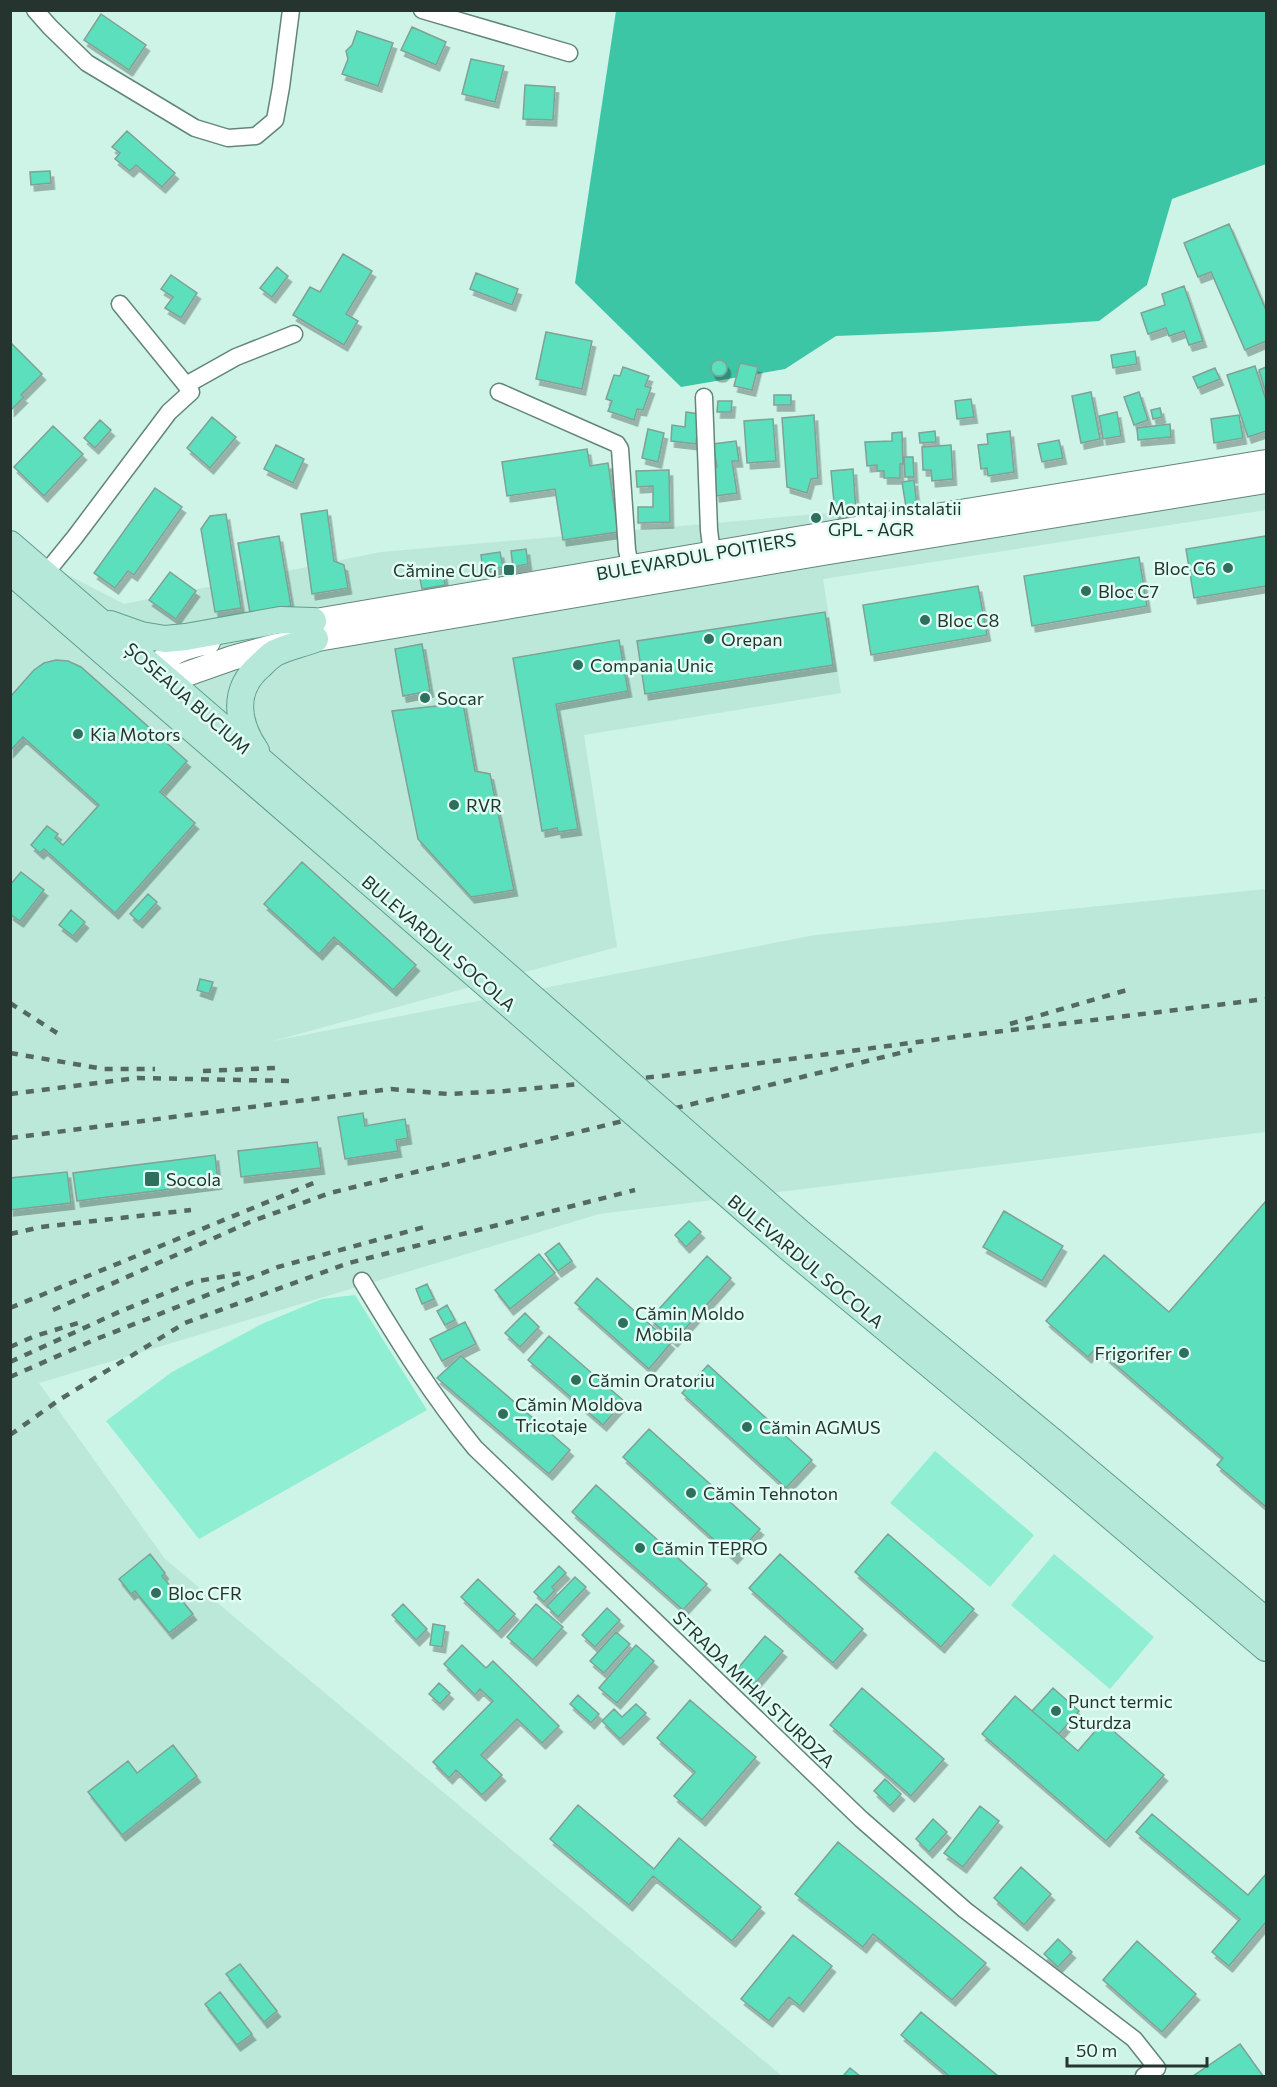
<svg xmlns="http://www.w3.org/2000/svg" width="1277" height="2087" viewBox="0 0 1277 2087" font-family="Commissioner,sans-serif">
	<defs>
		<filter id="shadow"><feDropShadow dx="3.5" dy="6" stdDeviation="0" flood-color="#0004"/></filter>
	</defs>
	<rect width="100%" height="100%" fill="#cef3e7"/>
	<path fill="#bbe8d9" d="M 1266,475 L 1266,510 L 823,579 L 841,693 L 584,735 L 617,947 L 273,1041 L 815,935 L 1266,889 L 1266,1132 L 599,1214 L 39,1383 L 165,1559 L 782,2076 L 11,2076 L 10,545 L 124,604 L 381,552 Z"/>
	<path fill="#90eed2" d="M 355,1295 L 427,1410 L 199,1539 L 106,1421 L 172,1372 L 264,1323 L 322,1299 Z
		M 935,1451 L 1034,1535 L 990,1587 L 890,1503 Z
		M 1054,1554 L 1154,1637 L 1110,1689 L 1011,1605 Z"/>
	<path fill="#3dc6a5" d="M 616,11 L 1266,11 L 1266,164 L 1172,199 L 1147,285 L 1099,321 L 935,332 L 836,336 L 785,369 L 681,387 L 575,283 Z"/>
	<path fill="#5cdfbd" stroke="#7fa196" stroke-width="1.5" filter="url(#shadow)" d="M 101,14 L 146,45 L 129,70 L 84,40 Z
		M 412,27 L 446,42 L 436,65 L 401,50 Z
		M 357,31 L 393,43 L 378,86 L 342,74 L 348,59 L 346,51 L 352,45 Z
		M 471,59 L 504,66 L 495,102 L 462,94 Z
		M 525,85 L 555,87 L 553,120 L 523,119 Z
		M 127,131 L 175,173 L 162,187 L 136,165 L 130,171 L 115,159 L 120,153 L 112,147 Z
		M 50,171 L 51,183 L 31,185 L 30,172 Z
		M 1229,224 L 1266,310 L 1266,341 L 1245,350 L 1211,272 L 1198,277 L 1184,243 Z
		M 343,254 L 372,271 L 346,314 L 358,321 L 344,345 L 293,315 L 310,287 L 320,292 Z
		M 277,267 L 288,276 L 272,297 L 260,288 Z
		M 476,273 L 518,289 L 512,305 L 470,289 Z
		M 171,275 L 197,293 L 181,318 L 165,308 L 173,297 L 161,289 Z
		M 1184,286 L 1203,341 L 1189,345 L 1184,331 L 1169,336 L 1166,328 L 1148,334 L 1141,313 L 1165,305 L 1162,294 Z
		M 546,332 L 592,341 L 582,389 L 536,379 Z
		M 12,344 L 42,374 L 21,395 L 24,397 L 11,410 L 10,346 Z
		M 1135,351 L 1137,364 L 1113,368 L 1111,355 Z
		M711 368a8 8 0 1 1 16 0a8 8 0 1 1-16 0Z
		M 740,363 L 758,367 L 752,390 L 734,386 Z
		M 1255,366 L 1266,400 L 1266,431 L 1248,437 L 1227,375 Z
		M 623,367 L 649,376 L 645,386 L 651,388 L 643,410 L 637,409 L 634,420 L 608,411 L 612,401 L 606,399 L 614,375 L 620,376 Z
		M 1266,367 L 1266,394 L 1259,370 Z
		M 1215,368 L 1220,379 L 1198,388 L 1193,377 Z
		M 1091,392 L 1100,439 L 1081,443 L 1072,396 Z
		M 1139,392 L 1148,420 L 1134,425 L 1124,397 Z
		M 774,395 L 791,395 L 791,405 L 774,405 Z
		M 971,399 L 974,417 L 957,419 L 955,401 Z
		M 718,401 L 732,401 L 731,412 L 717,412 Z
		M 1160,408 L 1162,417 L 1153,419 L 1151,410 Z
		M 686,412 L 699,414 L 696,444 L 671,441 L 672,425 L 685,427 Z
		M 1117,412 L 1121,436 L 1103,439 L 1099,416 Z
		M 814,415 L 818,478 L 811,479 L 807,493 L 787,487 L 782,418 Z
		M 1239,415 L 1243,438 L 1214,443 L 1211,419 Z
		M 212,417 L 236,437 L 210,468 L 187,448 Z
		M 773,419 L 776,461 L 747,463 L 744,421 Z
		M 100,420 L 111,430 L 95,448 L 84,438 Z
		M 1170,424 L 1171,437 L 1138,440 L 1137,428 Z
		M 53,426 L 83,454 L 44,496 L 14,467 Z
		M 648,429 L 664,433 L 658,462 L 642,458 Z
		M 935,431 L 936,442 L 920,443 L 919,433 Z
		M 1010,431 L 1014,472 L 988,476 L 987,468 L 981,469 L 978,445 L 988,444 L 987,434 Z
		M 902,432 L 903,464 L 900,464 L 900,478 L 884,478 L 884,471 L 877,471 L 877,465 L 867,466 L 865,442 L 892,441 L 892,433 Z
		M 1059,440 L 1063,458 L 1042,462 L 1038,444 Z
		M 736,441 L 739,461 L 732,461 L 737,493 L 716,496 L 712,468 L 717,467 L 713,444 Z
		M 276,445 L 304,459 L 293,483 L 264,469 Z
		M 951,445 L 953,479 L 932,481 L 931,470 L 923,470 L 922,447 Z
		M 587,449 L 590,466 L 608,463 L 618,532 L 563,540 L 555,489 L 507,496 L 502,462 Z
		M 904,457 L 913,457 L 914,477 L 905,477 Z
		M 853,469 L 856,511 L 835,513 L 831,471 Z
		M 669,470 L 670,522 L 638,523 L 638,507 L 653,507 L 653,486 L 637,487 L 636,471 Z
		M 914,480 L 917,506 L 906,507 L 902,482 Z
		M 155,488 L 182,507 L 134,575 L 128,571 L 115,588 L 94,573 Z
		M 327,510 L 334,561 L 344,565 L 348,588 L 312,594 L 301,514 Z
		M 226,514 L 241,608 L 215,612 L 201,529 L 210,516 Z
		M 279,536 L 291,606 L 250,613 L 238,543 Z
		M 1266,536 L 1266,586 L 1194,598 L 1186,549 Z
		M 526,549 L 528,564 L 513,567 L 511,551 Z
		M 500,552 L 503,567 L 483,571 L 481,555 Z
		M 1139,557 L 1147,606 L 1032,626 L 1024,576 Z
		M 443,570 L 445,585 L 422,589 L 419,574 Z
		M 170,572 L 196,591 L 176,619 L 149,600 Z
		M 978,586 L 987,635 L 871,655 L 863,605 Z
		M 825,612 L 833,665 L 645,694 L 637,641 Z
		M 619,640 L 628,691 L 556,704 L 578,829 L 558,832 L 557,828 L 542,831 L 513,658 Z
		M 422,644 L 430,691 L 403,696 L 395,649 Z
		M 56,660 L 68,661 L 81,667 L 187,761 L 160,792 L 195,823 L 115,913 L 44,849 L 40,853 L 31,845 L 47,826 L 58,834 L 55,838 L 63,845 L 99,805 L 23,737 L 10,751 L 10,697 L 34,670 L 44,663 Z
		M 463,703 L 475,771 L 490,774 L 514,890 L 471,897 L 418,839 L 392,711 Z
		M 302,862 L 416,965 L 393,990 L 334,937 L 319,954 L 264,904 Z
		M 21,872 L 44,890 L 20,921 L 10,914 L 10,885 Z
		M 148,894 L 157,902 L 139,922 L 130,914 Z
		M 71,910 L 85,922 L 73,936 L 59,925 Z
		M 200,979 L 213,982 L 209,994 L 197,990 Z
		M 363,1113 L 365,1126 L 405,1119 L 408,1138 L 396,1140 L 398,1151 L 345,1159 L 338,1117 Z
		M 317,1142 L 321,1168 L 241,1177 L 238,1151 Z
		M 215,1155 L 218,1183 L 77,1201 L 73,1173 Z
		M 67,1172 L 71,1203 L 10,1210 L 10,1178 Z
		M 1266,1201 L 1266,1507 L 1217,1465 L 1223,1458 L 1096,1348 L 1088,1357 L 1046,1321 L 1104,1255 L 1169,1312 Z
		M 1004,1211 L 1063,1246 L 1042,1281 L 983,1247 Z
		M 689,1221 L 701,1232 L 686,1247 L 675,1235 Z
		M 559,1243 L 572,1261 L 558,1271 L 545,1254 Z
		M 539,1254 L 555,1273 L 510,1309 L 495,1290 Z
		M 707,1256 L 731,1278 L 674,1341 L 650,1319 Z
		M 597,1278 L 671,1343 L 649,1369 L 575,1303 Z
		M 427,1284 L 434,1299 L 422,1304 L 416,1289 Z
		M 447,1305 L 455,1320 L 445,1325 L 437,1311 Z
		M 525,1313 L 539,1327 L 520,1347 L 505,1333 Z
		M 465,1322 L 476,1344 L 442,1361 L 430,1339 Z
		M 549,1336 L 624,1401 L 603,1425 L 528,1360 Z
		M 461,1356 L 570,1450 L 549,1474 L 437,1378 Z
		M 708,1365 L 812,1460 L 786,1488 L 682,1393 Z
		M 649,1429 L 760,1529 L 734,1558 L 623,1457 Z
		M 596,1485 L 707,1584 L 683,1610 L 572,1512 Z
		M 888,1534 L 974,1609 L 941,1647 L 855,1572 Z
		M 150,1554 L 165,1573 L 162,1576 L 193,1614 L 169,1633 L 135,1591 L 131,1594 L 119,1579 Z
		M 780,1554 L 863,1629 L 833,1663 L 749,1588 Z
		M 559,1566 L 566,1573 L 552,1587 L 555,1590 L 544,1602 L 534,1592 Z
		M 575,1577 L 586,1587 L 558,1617 L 547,1606 Z
		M 478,1579 L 515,1614 L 498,1632 L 461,1597 Z
		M 403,1604 L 427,1629 L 416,1640 L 392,1615 Z
		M 536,1604 L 563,1627 L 533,1660 L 507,1637 Z
		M 607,1608 L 620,1620 L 595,1647 L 582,1635 Z
		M 433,1624 L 445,1626 L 442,1647 L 430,1645 Z
		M 616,1632 L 630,1644 L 604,1673 L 590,1661 Z
		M 765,1636 L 783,1651 L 751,1688 L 734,1673 Z
		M 462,1645 L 486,1668 L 493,1661 L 559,1726 L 542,1743 L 517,1719 L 481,1755 L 502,1775 L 482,1795 L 456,1770 L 449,1778 L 433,1762 L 493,1701 L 480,1689 L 475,1695 L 444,1664 Z
		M 636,1645 L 654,1661 L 617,1703 L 599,1688 Z
		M 439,1683 L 450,1693 L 440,1704 L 429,1694 Z
		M 862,1688 L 944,1759 L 911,1796 L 830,1725 Z
		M 1053,1688 L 1079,1711 L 1059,1734 L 1032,1711 Z
		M 578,1695 L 599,1714 L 591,1723 L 570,1704 Z
		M 1015,1696 L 1078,1751 L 1103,1722 L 1164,1775 L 1106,1841 L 982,1734 Z
		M 690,1700 L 756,1757 L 702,1820 L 674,1796 L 695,1772 L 657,1738 Z
		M 636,1704 L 646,1713 L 620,1739 L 602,1721 L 614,1709 L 622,1717 Z
		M 173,1745 L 197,1776 L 122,1835 L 88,1792 L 128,1761 L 137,1773 Z
		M 885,1779 L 901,1794 L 890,1806 L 874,1791 Z
		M 578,1805 L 654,1869 L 679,1838 L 761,1907 L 732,1941 L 653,1876 L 629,1905 L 550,1839 Z
		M 980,1806 L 999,1821 L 963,1867 L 944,1853 Z
		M 1152,1814 L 1248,1895 L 1266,1874 L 1266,1922 L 1229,1966 L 1212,1952 L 1240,1919 L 1136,1832 Z
		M 933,1819 L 947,1832 L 929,1852 L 916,1839 Z
		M 838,1842 L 986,1963 L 952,2000 L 873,1934 L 863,1947 L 795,1894 Z
		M 1021,1867 L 1051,1894 L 1024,1925 L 994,1898 Z
		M 793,1935 L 832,1966 L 800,2006 L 789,1997 L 769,2021 L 741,1999 Z
		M 1058,1939 L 1072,1952 L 1058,1967 L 1044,1954 Z
		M 1137,1941 L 1196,1994 L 1162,2032 L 1103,1980 Z
		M 240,1964 L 277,2011 L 264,2022 L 226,1974 Z
		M 220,1992 L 252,2034 L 237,2045 L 205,2004 Z
		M 921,2012 L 998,2076 L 949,2076 L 901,2035 Z
		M 1240,2044 L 1263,2076 L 1193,2076 Z
		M 850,2068 L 860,2076 L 843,2076 Z"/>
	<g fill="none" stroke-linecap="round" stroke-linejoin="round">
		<g stroke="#63857a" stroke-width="19">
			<path id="minor" d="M 35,10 L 50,27 L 87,63 L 195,128 L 228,138 L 256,136 L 275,120 L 281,87 L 291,10
				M 422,10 L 569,53
				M 120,304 L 186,385
				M 499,392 L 617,444 L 620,449 L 627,550 L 632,575
				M 704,397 L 709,530 L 712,554
				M 45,574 L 75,537 L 169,412 L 191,392 L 186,385 L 236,357 L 294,334
				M 362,1281 C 397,1339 432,1396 475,1448 L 861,1819 L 965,1910 L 1134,2039 L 1157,2068 L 1144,2076"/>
		</g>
		<g stroke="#63857a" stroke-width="26">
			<path id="secondary" d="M 292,625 L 838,532 L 1266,462
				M 141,684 C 165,657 171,649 208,642
				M 160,700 L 181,676 L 232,658 L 276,646 L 823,553 L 1266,481"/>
		</g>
		<g stroke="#629f8d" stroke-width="28">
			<path id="primary" d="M 10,544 L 365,851
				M 10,571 L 352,867
				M 110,624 L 141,635 L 165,639 L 186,637 L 280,620 L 313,621
				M 256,751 C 236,722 232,689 261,665 C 265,661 270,656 275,653 C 287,647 302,644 315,639
				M 1052,1441 L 1266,1621
				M 1040,1456 L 1266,1648"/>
		</g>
		<use href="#minor" stroke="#fff" stroke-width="16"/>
		<use href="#secondary" stroke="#fff" stroke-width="24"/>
		<use href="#primary" stroke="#b5e8d9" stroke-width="26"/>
		<path stroke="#556963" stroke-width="4.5" stroke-dasharray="8 8" stroke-linecap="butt" d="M 10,1003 L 57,1033
			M 1010,1024 L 1127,990
			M 10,1053 L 104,1069 L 155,1069
			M 203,1071 L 275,1068
			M 10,1094 L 137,1078 L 294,1081
			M 10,1138 L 391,1089 L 448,1094 L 505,1091 L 663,1076 L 970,1035 L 1266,999
			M 10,1234 L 41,1227 L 191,1210
			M 10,1308 L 316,1182
			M 53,1310 L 250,1222 L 330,1193 L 912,1050
			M 10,1347 L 35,1336 L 78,1323
			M 10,1362 L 121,1311 L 193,1282 L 248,1272
			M 10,1377 L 94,1340 L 278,1267 L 428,1226
			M 10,1435 L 59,1400 L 185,1323 L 349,1263 L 635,1190"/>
		<g stroke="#629f8d" stroke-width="28" stroke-linecap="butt">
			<path id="primary-bridge" d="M 365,851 L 799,1232 L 1052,1441
				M 352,867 L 788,1247 L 1040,1456"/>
		</g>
		<use href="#primary-bridge" stroke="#b5e8d9" stroke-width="26"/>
	</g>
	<g fill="#2e6f5e" stroke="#e1fef4" stroke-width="2">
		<circle cx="816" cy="518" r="6"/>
		<circle cx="1228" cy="568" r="6"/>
		<rect x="503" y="564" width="12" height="12" rx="3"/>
		<circle cx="1086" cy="591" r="6"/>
		<circle cx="925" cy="620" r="6"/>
		<circle cx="709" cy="639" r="6"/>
		<circle cx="578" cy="665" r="6"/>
		<circle cx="425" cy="698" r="6"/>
		<circle cx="78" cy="734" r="6"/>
		<circle cx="454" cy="805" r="6"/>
		<rect x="144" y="1171" width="16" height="16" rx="3"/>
		<circle cx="623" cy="1323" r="6"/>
		<circle cx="1184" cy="1353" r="6"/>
		<circle cx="576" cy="1380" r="6"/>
		<circle cx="503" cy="1414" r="6"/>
		<circle cx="747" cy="1427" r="6"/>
		<circle cx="691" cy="1493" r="6"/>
		<circle cx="640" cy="1548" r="6"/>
		<circle cx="156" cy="1593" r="6"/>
		<circle cx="1056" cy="1711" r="6"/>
	</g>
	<g text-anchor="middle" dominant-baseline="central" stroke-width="5" stroke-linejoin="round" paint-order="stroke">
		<g font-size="18" fill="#263430" stroke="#e1fef4" text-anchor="start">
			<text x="828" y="508">Montaj instalatii<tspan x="828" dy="21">GPL - AGR</tspan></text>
			<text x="1216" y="568" text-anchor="end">Bloc C6</text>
			<text x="497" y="570" text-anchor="end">Cămine CUG</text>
			<text x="1098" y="591">Bloc C7</text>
			<text x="937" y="620">Bloc C8</text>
			<text x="721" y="639">Orepan</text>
			<text x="590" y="665">Compania Unic</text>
			<text x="437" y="698">Socar</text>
			<text x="90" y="734">Kia Motors</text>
			<text x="466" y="805">RVR</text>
			<text x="166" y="1179">Socola</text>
			<text x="635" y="1313">Cămin Moldo<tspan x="635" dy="21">Mobila</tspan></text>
			<text x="1172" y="1353" text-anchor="end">Frigorifer</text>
			<text x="588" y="1380">Cămin Oratoriu</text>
			<text x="515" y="1404">Cămin Moldova<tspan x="515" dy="21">Tricotaje</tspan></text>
			<text x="759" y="1427">Cămin AGMUS</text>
			<text x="703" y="1493">Cămin Tehnoton</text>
			<text x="652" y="1548">Cămin TEPRO</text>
			<text x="168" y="1593">Bloc CFR</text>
			<text x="1068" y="1701">Punct termic<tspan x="1068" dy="21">Sturdza</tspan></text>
		</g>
		<g font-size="18" fill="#263430" stroke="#e1fef4">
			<text transform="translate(696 556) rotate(-10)">BULEVARDUL POITIERS</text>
			<text transform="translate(188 698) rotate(41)">ȘOSEAUA BUCIUM</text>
			<text transform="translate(439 943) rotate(41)">BULEVARDUL SOCOLA</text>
			<text transform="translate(806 1261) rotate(40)">BULEVARDUL SOCOLA</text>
			<text transform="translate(754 1689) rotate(44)">STRADA MIHAI STURDZA</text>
		</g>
	</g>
	<rect width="1277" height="2087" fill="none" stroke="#263430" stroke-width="24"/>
	<path d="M1067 2057v9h140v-9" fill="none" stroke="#263430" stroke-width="3"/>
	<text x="1076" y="2057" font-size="18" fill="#263430" stroke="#e1fef4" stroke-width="4.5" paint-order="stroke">50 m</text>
</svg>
